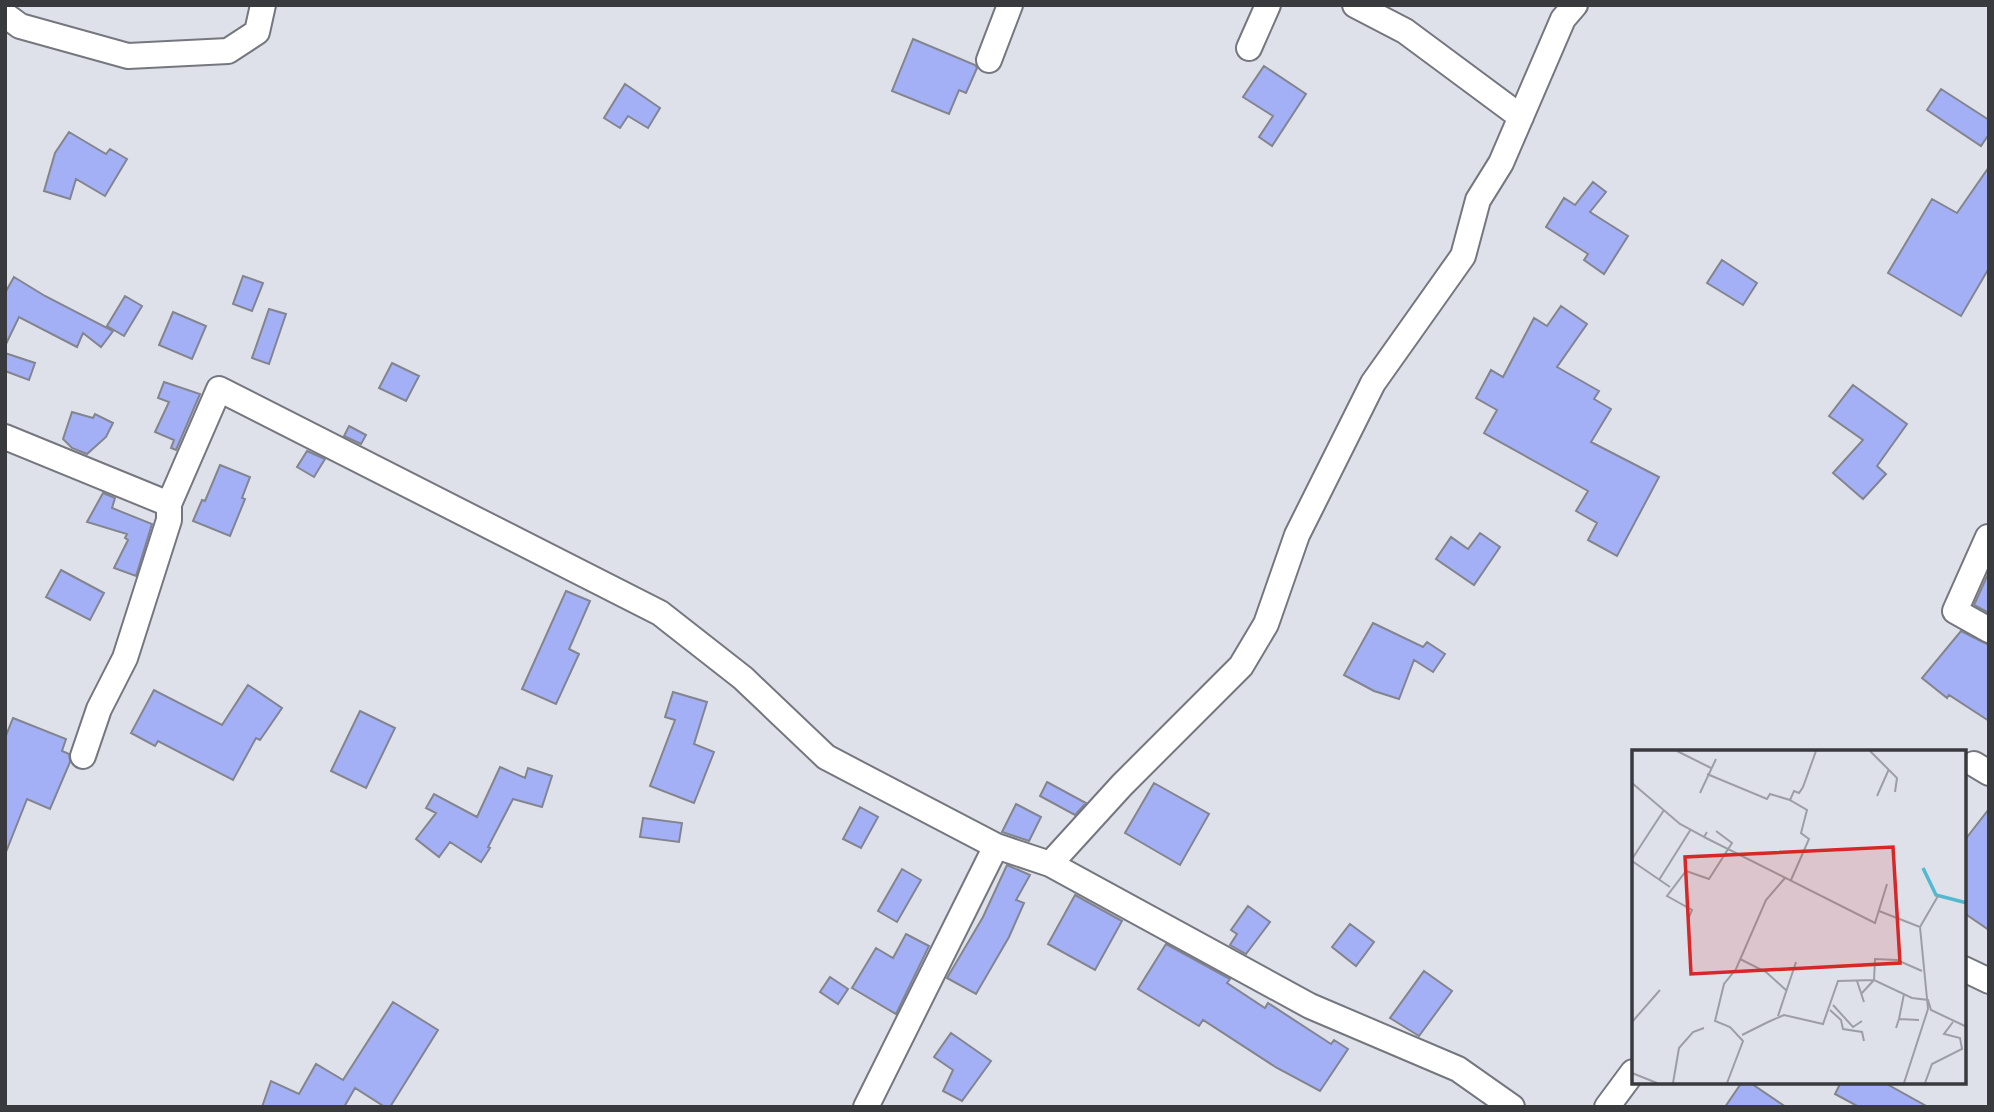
<svg xmlns="http://www.w3.org/2000/svg" width="1994" height="1112" viewBox="0 0 1994 1112" font-family="Overpass,sans-serif">
	<rect width="100%" height="100%" fill="#dfe1ea"/>
	<path fill="#a3b0f5" stroke="#83858e" stroke-width="2" d="M 913,39 L 975,65 L 977,68 L 966,93 L 959,90 L 949,114 L 892,91 Z
		M 1264,66 L 1306,94 L 1272,146 L 1259,137 L 1273,116 L 1243,97 Z
		M 625,84 L 660,108 L 648,128 L 628,116 L 620,128 L 604,118 Z
		M 1941,89 L 1989,120 L 1989,134 L 1981,146 L 1927,110 Z
		M 69,132 L 106,154 L 110,149 L 127,159 L 105,196 L 76,179 L 70,199 L 44,191 L 55,153 Z
		M 1989,167 L 1989,268 L 1961,316 L 1888,273 L 1932,199 L 1957,213 Z
		M 1593,182 L 1606,192 L 1590,212 L 1628,236 L 1604,274 L 1584,260 L 1588,254 L 1546,227 L 1564,198 L 1575,205 Z
		M 1722,260 L 1757,283 L 1743,305 L 1707,283 Z
		M 243,276 L 263,283 L 252,311 L 233,304 Z
		M 14,277 L 45,296 L 113,331 L 101,347 L 83,333 L 77,347 L 19,317 L 5,346 L 5,293 Z
		M 125,296 L 142,306 L 124,336 L 107,326 Z
		M 1561,306 L 1587,324 L 1557,367 L 1599,391 L 1594,399 L 1611,409 L 1591,442 L 1659,477 L 1617,556 L 1588,540 L 1597,523 L 1576,511 L 1588,491 L 1484,433 L 1497,410 L 1476,398 L 1491,370 L 1503,377 L 1534,318 L 1547,326 Z
		M 269,309 L 286,314 L 269,364 L 252,358 Z
		M 173,312 L 206,326 L 192,359 L 159,345 Z
		M 5,353 L 35,363 L 29,380 L 5,371 Z
		M 392,363 L 419,376 L 406,401 L 379,388 Z
		M 164,382 L 200,394 L 176,450 L 171,448 L 174,440 L 155,432 L 169,402 L 158,398 Z
		M 1853,385 L 1907,424 L 1877,466 L 1886,474 L 1863,499 L 1833,473 L 1863,440 L 1829,416 Z
		M 72,412 L 93,418 L 95,414 L 113,423 L 106,437 L 87,454 L 72,448 L 63,439 Z
		M 349,426 L 366,435 L 361,444 L 344,436 Z
		M 307,451 L 325,459 L 314,477 L 297,467 Z
		M 220,465 L 250,477 L 242,498 L 245,499 L 230,536 L 193,521 L 202,500 L 205,501 Z
		M 103,493 L 115,498 L 112,508 L 152,524 L 136,576 L 114,568 L 128,540 L 125,538 L 127,534 L 87,522 Z
		M 1480,533 L 1500,547 L 1474,585 L 1436,559 L 1451,537 L 1468,549 Z
		M 61,570 L 104,593 L 90,620 L 46,597 Z
		M 1989,572 L 1989,613 L 1974,605 Z
		M 566,591 L 590,601 L 569,649 L 579,654 L 556,704 L 522,689 Z
		M 1373,623 L 1423,647 L 1427,642 L 1445,654 L 1433,672 L 1414,660 L 1399,699 L 1374,691 L 1344,675 Z
		M 1961,631 L 1989,645 L 1989,721 L 1949,695 L 1947,698 L 1922,678 Z
		M 248,685 L 282,708 L 260,740 L 256,738 L 233,780 L 158,741 L 155,746 L 131,733 L 154,690 L 222,725 Z
		M 673,692 L 707,702 L 694,744 L 714,752 L 694,803 L 650,786 L 675,720 L 665,717 Z
		M 360,711 L 395,728 L 366,788 L 331,771 Z
		M 13,718 L 66,739 L 62,751 L 69,754 L 70,762 L 50,809 L 27,799 L 6,852 L 5,738 Z
		M 500,767 L 525,778 L 528,768 L 552,776 L 542,807 L 513,799 L 488,847 L 490,848 L 481,862 L 450,842 L 439,857 L 416,839 L 436,813 L 426,808 L 434,794 L 477,817 Z
		M 1047,782 L 1086,803 L 1075,815 L 1040,796 Z
		M 1154,783 L 1209,814 L 1180,865 L 1125,833 Z
		M 1016,804 L 1041,817 L 1029,841 L 1002,832 Z
		M 860,807 L 878,817 L 861,848 L 843,839 Z
		M 1989,809 L 1989,930 L 1964,913 L 1964,841 Z
		M 643,818 L 682,823 L 679,842 L 640,837 Z
		M 1007,865 L 1030,875 L 1016,900 L 1024,903 L 1009,937 L 976,994 L 947,978 L 983,917 Z
		M 902,869 L 921,880 L 897,922 L 878,911 Z
		M 1075,895 L 1122,921 L 1095,970 L 1048,944 Z
		M 1248,906 L 1270,922 L 1246,954 L 1230,945 L 1237,934 L 1231,930 Z
		M 1350,924 L 1374,942 L 1356,966 L 1332,947 Z
		M 906,934 L 929,946 L 896,1014 L 852,988 L 876,948 L 893,958 Z
		M 1166,944 L 1230,979 L 1227,983 L 1265,1008 L 1268,1003 L 1331,1044 L 1334,1040 L 1348,1049 L 1320,1091 L 1277,1068 L 1203,1020 L 1199,1026 L 1138,989 Z
		M 1424,971 L 1452,991 L 1419,1036 L 1390,1018 Z
		M 830,977 L 848,989 L 838,1004 L 820,992 Z
		M 393,1002 L 438,1030 L 390,1107 L 385,1107 L 355,1088 L 344,1107 L 262,1107 L 271,1081 L 299,1094 L 316,1064 L 343,1080 Z
		M 951,1033 L 991,1061 L 962,1101 L 943,1091 L 953,1070 L 934,1057 Z
		M 1742,1082 L 1749,1082 L 1786,1107 L 1725,1107 Z
		M 1841,1082 L 1883,1082 L 1928,1107 L 1859,1107 L 1835,1094 Z"/>
	<g fill="none" stroke-linecap="round" stroke-linejoin="round">
		<g stroke="#75777f" stroke-width="28">
			<path id="street" d="M 1355,5 L 1405,31 L 1521,117
				M 5,15 L 20,26 L 128,56 L 228,51 L 257,32 L 263,5
				M 1249,48 L 1268,5
				M 989,60 L 1010,5
				M 5,437 L 169,504
				M 1988,537 L 1955,611 L 1989,630
				M 83,756 L 99,709 L 125,658 L 169,520 L 169,504 L 219,389 L 660,613 L 743,678 L 826,757 L 996,846 L 1050,864 L 1310,1006 L 1458,1069 L 1512,1107
				M 1974,764 L 1989,773
				M 1050,864 L 1122,785 L 1241,666 L 1266,624 L 1297,535 L 1373,383 L 1463,256 L 1478,200 L 1501,163 L 1563,19 L 1575,5
				M 1964,969 L 1989,981
				M 866,1107 L 996,846
				M 1607,1107 L 1633,1072"/>
		</g>
		<use href="#street" stroke="#fff" stroke-width="24"/>
	</g>
	<g transform="translate(1632 750)">
		<rect width="334" height="334" fill="#dfe1ea"/>
		<path fill="none" stroke="#53b9d1" stroke-width="3.5" d="M 291,118 L 304,145 L 335,153"/>
		<path fill="none" stroke="#9d9ea5" stroke-width="2" d="M 45,1 L 79,18M 238,1 L 265,28 L 263,42M 75,24 L 135,49 L 138,44 L 158,50M 0,33 L 48,74 L 72,87 L 75,82M 68,43 L 84,9M 245,46 L 257,19M 72,87 L 243,173 L 255,134M 0,109 L 32,60M 0,111 L 38,137M 27,130 L 59,79M 159,130 L 177,89 L 169,83 L 175,60 L 158,50 L 162,41 L 167,43 L 171,37 L 184,1M 247,161 L 288,177M 57,167 L 60,160 L 35,146 L 54,121 L 77,129 L 100,93 L 84,81M 108,209 L 134,222 L 155,241M 225,231 L 232,252M 229,244 L 242,230 L 243,209 L 265,210 L 290,221M 201,255 L 221,277 L 230,271M 198,260 L 209,270 L 211,279 L 230,282 L 232,291M 146,266 L 164,212M 267,269 L 272,244M 0,272 L 28,240M 136,272 L 152,265 L 191,274 L 206,231 L 242,230 L 280,248 L 296,250 L 299,260 L 335,277M 264,278 L 267,269 L 287,270M 110,285 L 136,272M 0,323 L 25,333M 41,333 L 47,298 L 61,282 L 72,278M 95,333 L 111,291 L 98,277 L 83,271 L 92,234 L 104,219 L 134,150 L 153,128M 272,333 L 296,259 L 288,177 L 306,146M 293,333 L 300,314 L 330,299 L 328,288 L 312,284 L 321,272"/>
		<path fill="#d62828" fill-opacity="0.15" stroke="#d62828" stroke-width="3.5" d="M 261,97 L 268,213 L 59,224 L 53,107 Z"/>
		<rect width="334" height="334" fill="none" stroke="#393a3e" stroke-width="3.5"/>
	</g>
	<rect width="1994" height="1112" fill="none" stroke="#393a3e" stroke-width="14"/>
</svg>
